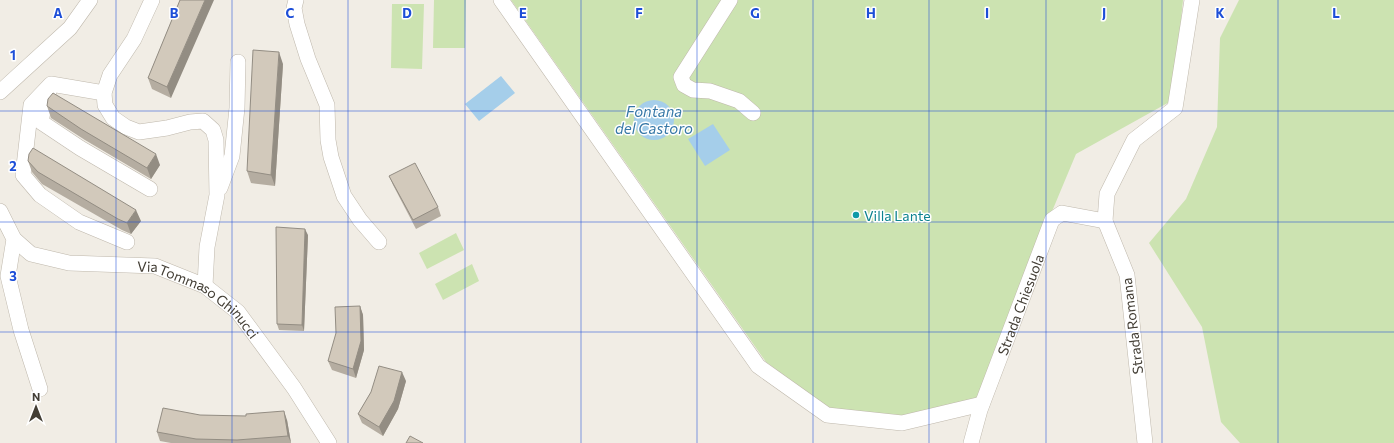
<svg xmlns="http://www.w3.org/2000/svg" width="1394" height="443" viewBox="0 0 1394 443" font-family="Commissioner,sans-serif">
	<rect width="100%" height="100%" fill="#f1ede5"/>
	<path fill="#cce3b1" d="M 434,0 L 466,0 L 465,48 L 433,48 Z
		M 511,0 L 1183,0 L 1173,100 L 1076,154 L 1025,276 L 979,397 L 901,419 L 830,410 L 766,362 Z
		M 1239,0 L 1394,0 L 1394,443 L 1240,443 L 1221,422 L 1202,327 L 1149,243 L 1186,199 L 1217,127 L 1220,38 Z
		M 392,4 L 424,4 L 422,69 L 391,68 Z
		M 456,233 L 464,250 L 427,269 L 419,253 Z
		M 472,264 L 479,281 L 443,300 L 435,284 Z"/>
	<path fill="#a5ceea" d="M 501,76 L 515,93 L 479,121 L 465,104 Z
		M634 120a20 20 0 1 1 40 0a20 20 0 1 1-40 0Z
		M 713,124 L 730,150 L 705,166 L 688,139 Z"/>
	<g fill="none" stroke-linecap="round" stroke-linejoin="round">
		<g stroke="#bfb8ac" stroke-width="16">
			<g id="minor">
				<path d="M 152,0 L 134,39 L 110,75 L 104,93 L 105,105 L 113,118 L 126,127 L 139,132 L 167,128 L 190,122 L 203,121 L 213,130 L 216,140 L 217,195 L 207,247 L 205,286"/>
				<path d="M 296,0 L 294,8 L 297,24 L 308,59 L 327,105 L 328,140 L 331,157 L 344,196 L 360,220 L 379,242"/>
				<path d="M 501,0 L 758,366 L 827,415 L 902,423 L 982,404"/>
				<path d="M 730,0 L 681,77 L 684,85 L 693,90 L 710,91 L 739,101 L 753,113"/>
				<path d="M 50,88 L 44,106 L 41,122 L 80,148 L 150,189"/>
				<path d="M 0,92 L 70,28 L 90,0"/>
				<path d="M 104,93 L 51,84 L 31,105 L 23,175 L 40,195 L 79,222 L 127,242"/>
				<path d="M 220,188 L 232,156 L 237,108 L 238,62"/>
				<path d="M 0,211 L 14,239 L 8,276 L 21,330 L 40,389"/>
				<path id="s1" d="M 14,239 L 31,254 L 69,263 L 155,266 L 205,286 L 238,312 L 294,388 L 329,443"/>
				<path id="s2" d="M 971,443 L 980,410 L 1052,220 L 1062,213 L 1105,221"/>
				<path d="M 1145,443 L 1127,275 L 1105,221 L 1107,194 L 1134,140 L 1175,108 L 1192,0"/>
			</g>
		</g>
		<use href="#minor" stroke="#fff" stroke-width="15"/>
	</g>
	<path fill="#b5ada1" d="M 180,0 L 171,98 L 152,89 L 148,78 Z
		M 283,64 L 275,186 L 251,183 L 247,171 Z
		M 47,106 L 160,165 L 151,179 L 85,140 L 51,118 Z
		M 28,161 L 141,221 L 131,234 L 122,230 L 42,184 L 32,172 Z
		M 389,176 L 438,207 L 441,216 L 416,229 L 393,185 Z
		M 308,235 L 304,331 L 279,330 L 277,324 Z
		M 360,306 L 363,315 L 364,350 L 356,378 L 332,370 L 328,361 Z
		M 406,381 L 398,409 L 383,436 L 362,423 L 358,414 L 371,392 Z
		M 200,415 L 287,420 L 291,443 L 171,443 L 160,441 L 157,432 Z"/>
	<path fill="#938d83" d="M 205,0 L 214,0 L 171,98 L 167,87 Z
		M 279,52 L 283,64 L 275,186 L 271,175 Z
		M 156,154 L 160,165 L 151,179 L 147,168 Z
		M 136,210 L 141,221 L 131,234 L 127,223 Z
		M 305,229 L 308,235 L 304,331 L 302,325 Z
		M 360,306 L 363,315 L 364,350 L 356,378 L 353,369 Z
		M 402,372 L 406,381 L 398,409 L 383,436 L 379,427 Z
		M 284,411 L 287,420 L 291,443 L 288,436 Z"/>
	<path fill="#d2c9bb" stroke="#938d83" d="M 180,0 L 205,0 L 167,87 L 148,78 Z
		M 253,50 L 279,52 L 271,175 L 247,171 Z
		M 53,93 L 156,154 L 147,168 L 81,129 L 47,106 L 48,99 Z
		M 33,148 L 136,210 L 127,223 L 118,219 L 38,172 L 28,161 L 29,154 Z
		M 415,163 L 438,207 L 413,220 L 389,176 Z
		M 276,227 L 305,229 L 302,325 L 277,324 Z
		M 360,306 L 361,341 L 353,369 L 328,361 L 336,333 L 335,307 Z
		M 379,366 L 402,372 L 394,401 L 379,427 L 358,414 L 371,392 Z
		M 163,408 L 200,415 L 246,416 L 246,414 L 284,411 L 288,436 L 237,440 L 196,439 L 157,432 Z
		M 410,436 L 423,443 L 406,443 Z"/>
	<path fill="none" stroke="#1d4ed8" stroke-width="1" stroke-opacity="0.55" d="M 116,0 L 116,443M 232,0 L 232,443M 348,0 L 348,443M 465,0 L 465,443M 581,0 L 581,443M 697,0 L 697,443M 813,0 L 813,443M 929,0 L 929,443M 1046,0 L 1046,443M 1162,0 L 1162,443M 1278,0 L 1278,443M 0,111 L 1394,111M 0,222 L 1394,222M 0,332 L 1394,332"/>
	<circle fill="#0f9aa8" stroke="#fff" stroke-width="1.5" cx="856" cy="215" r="4"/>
	<g text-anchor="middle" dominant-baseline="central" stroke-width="3" stroke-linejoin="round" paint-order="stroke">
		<g font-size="14" fill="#0d838f" stroke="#fff" text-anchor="start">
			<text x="864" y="215">Villa Lante</text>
		</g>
		<g font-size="14" fill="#433e35" stroke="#fff">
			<text stroke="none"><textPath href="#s1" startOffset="202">Via Tommaso Ghinucci</textPath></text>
			<text stroke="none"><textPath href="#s2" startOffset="147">Strada Chiesuola</textPath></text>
			<text transform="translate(1132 326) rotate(-97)">Strada Romana</text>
		</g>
		<g font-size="15" font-style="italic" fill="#3778a7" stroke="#fff">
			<text x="654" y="111">Fontana<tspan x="654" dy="17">del Castoro</tspan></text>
		</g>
	</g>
	<g font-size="13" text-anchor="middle" font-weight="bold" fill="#1d4ed8" stroke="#fff" stroke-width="3" stroke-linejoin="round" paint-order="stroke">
		<text x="58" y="18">A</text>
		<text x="174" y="18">B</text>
		<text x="290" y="18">C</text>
		<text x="407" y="18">D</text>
		<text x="523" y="18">E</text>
		<text x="639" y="18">F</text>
		<text x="755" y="18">G</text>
		<text x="871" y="18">H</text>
		<text x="987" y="18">I</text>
		<text x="1104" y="18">J</text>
		<text x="1220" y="18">K</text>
		<text x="1336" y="18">L</text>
		<text x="13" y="60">1</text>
		<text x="13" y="171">2</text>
		<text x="13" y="281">3</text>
	</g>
	<g transform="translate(36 407)" stroke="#ffffff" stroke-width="3" paint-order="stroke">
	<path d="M0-3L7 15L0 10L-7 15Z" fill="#433e35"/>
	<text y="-6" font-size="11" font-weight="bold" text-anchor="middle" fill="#433e35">N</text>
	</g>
</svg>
